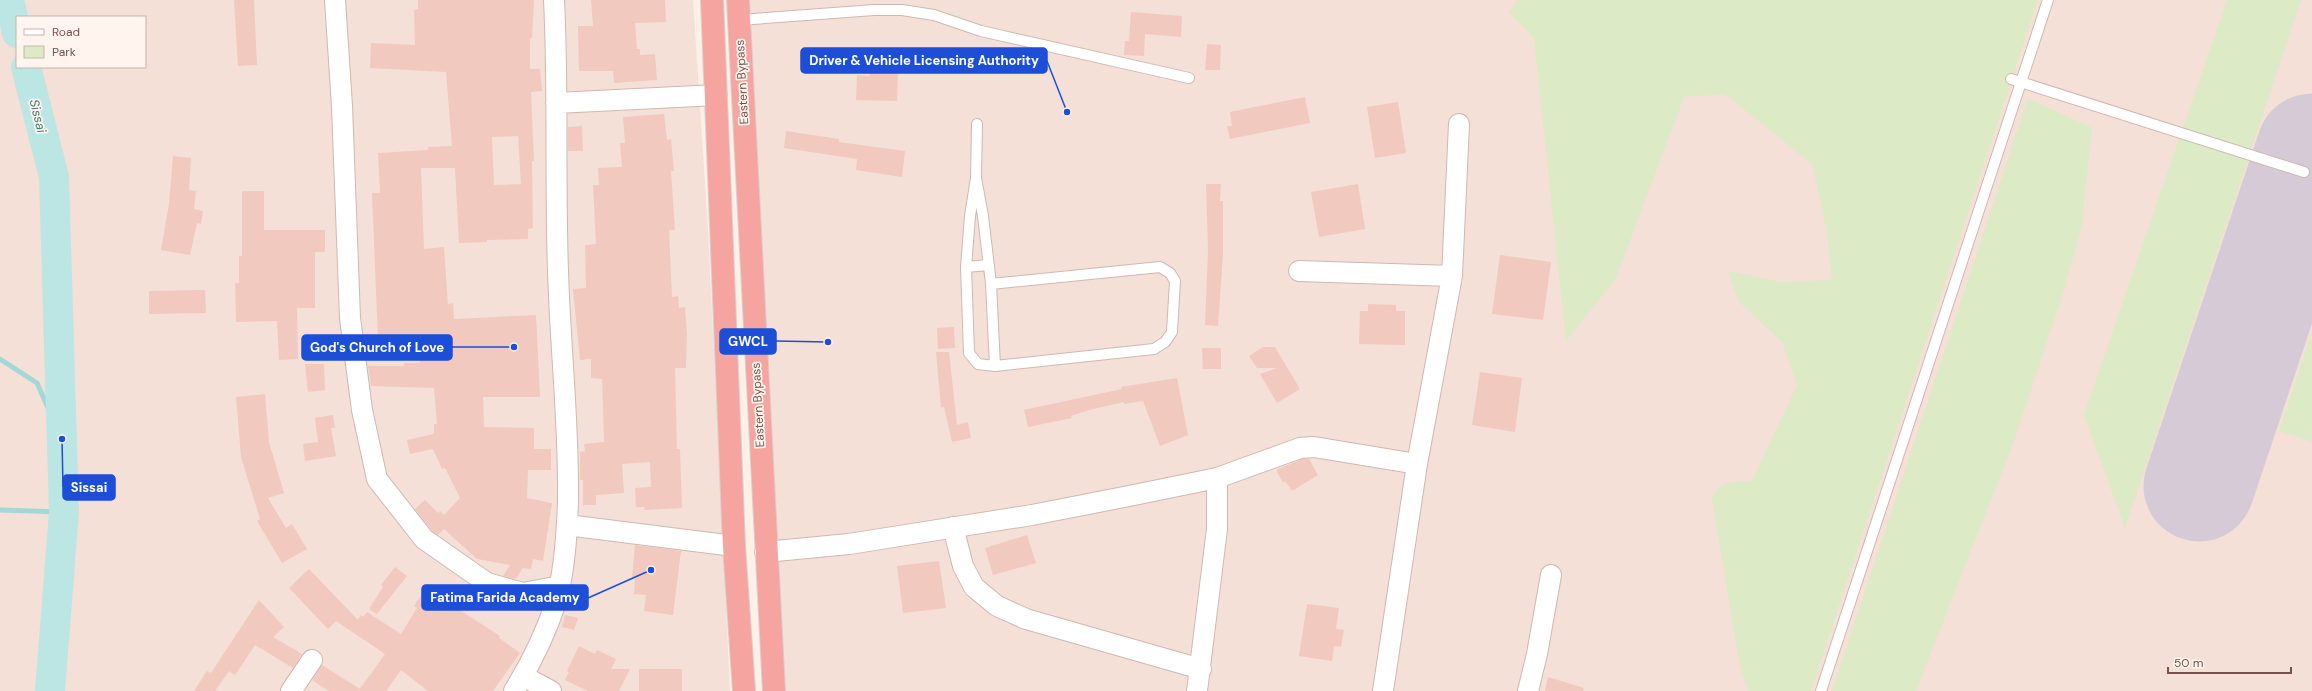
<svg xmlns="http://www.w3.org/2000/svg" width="2312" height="691" viewBox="0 0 2312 691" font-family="'DM Sans',sans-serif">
	<rect width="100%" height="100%" fill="#fcf0e7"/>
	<path fill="#f4e0d6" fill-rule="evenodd" d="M 0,0 L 693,0 L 708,229 L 730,691 L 0,691 ZM 17,17 L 145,17 L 145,67 L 17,67 Z
		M 747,0 L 2312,0 L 2312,691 L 782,691 Z"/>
	<path fill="#dceac5" d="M 1517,0 L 2038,0 L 1811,691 L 1748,691 L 1740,667 L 1712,499 C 1718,479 1734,482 1752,481 L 1797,385 L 1782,342 L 1738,301 L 1728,271 L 1780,282 L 1832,280 L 1826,227 L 1812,164 L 1725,94 L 1684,97 L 1615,280 L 1566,341 L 1534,38 L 1509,13 Z
		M 2227,0 L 2301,0 L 2125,528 L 2084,415 Z
		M 2028,98 L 2092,128 L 2082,225 L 2065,287 L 2014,441 L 1916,691 L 1832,691 Z
		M 2312,332 L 2312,442 L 2279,431 Z"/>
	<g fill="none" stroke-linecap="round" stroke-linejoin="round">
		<path stroke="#a2d8d5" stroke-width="5" d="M 0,359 L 37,383 L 62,439
			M 0,510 L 64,512"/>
		<path stroke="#bce6e3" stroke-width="30" d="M 9,0 L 17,33
			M 26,67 L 54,177 L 64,512 L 50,691"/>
		<path stroke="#d6cad6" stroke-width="111" d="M 2199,486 L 2312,149"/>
	</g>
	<path fill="#f1c9bf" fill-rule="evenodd" d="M 234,0 L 254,0 L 257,65 L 238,66 Z
		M 418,0 L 534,0 L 532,38 L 530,38 L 530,69 L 540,69 L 542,91 L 531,92 L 534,161 L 532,161 L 533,228 L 528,229 L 528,239 L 487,240 L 487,242 L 459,243 L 455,168 L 421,168 L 424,249 L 444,247 L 448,304 L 453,303 L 454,319 L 536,315 L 540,397 L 483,397 L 484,427 L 534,428 L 534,449 L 551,449 L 551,470 L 528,470 L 527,498 L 552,503 L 543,561 L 533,559 L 531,569 L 523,568 L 516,579 L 503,576 L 510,565 L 477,559 L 444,529 L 438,535 L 432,531 L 415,509 L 425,500 L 438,513 L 440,511 L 444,515 L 460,498 L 445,468 L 442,469 L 433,449 L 410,454 L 407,440 L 434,434 L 434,424 L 437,424 L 434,388 L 371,386 L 368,366 L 404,366 L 404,363 L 420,363 L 419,337 L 378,339 L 372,193 L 380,193 L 378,153 L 428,150 L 428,147 L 452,146 L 446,72 L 370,68 L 371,43 L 415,45 L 414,10 L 418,9 ZM 518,136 L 521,184 L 494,185 L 492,137 Z
		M 591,0 L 665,0 L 666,22 L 635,23 L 637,49 L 640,49 L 640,55 L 655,54 L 657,80 L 614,83 L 613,71 L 579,71 L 578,26 L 593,26 Z
		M 1131,12 L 1182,16 L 1181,37 L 1145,34 L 1144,56 L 1124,55 L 1125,41 L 1129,41 Z
		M 1207,44 L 1221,45 L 1220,70 L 1205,70 Z
		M 870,69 L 898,70 L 897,101 L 856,100 L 857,75 L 869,76 Z
		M 1305,97 L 1310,123 L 1230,139 L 1227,126 L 1232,126 L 1230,112 Z
		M 1398,102 L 1406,153 L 1375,158 L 1367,107 Z
		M 664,114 L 667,140 L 671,139 L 674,171 L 671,171 L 675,230 L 669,230 L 672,297 L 678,296 L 679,308 L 685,307 L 687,335 L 686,368 L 675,368 L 677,449 L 680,449 L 682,508 L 645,510 L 644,507 L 636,507 L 635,488 L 651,487 L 650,462 L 622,464 L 624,493 L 596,495 L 596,505 L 583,505 L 583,480 L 580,480 L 580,452 L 585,451 L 584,444 L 604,442 L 602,379 L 591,378 L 591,359 L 580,360 L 573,289 L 586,288 L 585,245 L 596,244 L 593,185 L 599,185 L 598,168 L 622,167 L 620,143 L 625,143 L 623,117 Z
		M 582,126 L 583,151 L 568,151 L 568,127 Z
		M 786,131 L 839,139 L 839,142 L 905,151 L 902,177 L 856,170 L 857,159 L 784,148 Z
		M 173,156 L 191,158 L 189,190 L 196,191 L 194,209 L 203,211 L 201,224 L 197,223 L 190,255 L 161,250 L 169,204 Z
		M 1206,184 L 1221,184 L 1220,201 L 1223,201 L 1223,254 L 1218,326 L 1205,325 L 1208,250 Z
		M 1358,184 L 1365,229 L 1319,237 L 1311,192 Z
		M 242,191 L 264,191 L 264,230 L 325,230 L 325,252 L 315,252 L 315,308 L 297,308 L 298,359 L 279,360 L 277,321 L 236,322 L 235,283 L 239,283 L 239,256 L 242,256 Z
		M 1500,255 L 1551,262 L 1543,320 L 1492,314 Z
		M 205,290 L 206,313 L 149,314 L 149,291 Z
		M 1368,304 L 1396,305 L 1396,311 L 1405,311 L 1405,345 L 1359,344 L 1360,311 L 1368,311 Z
		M 954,327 L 955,348 L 938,349 L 937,328 Z
		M 1263,347 L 1275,347 L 1300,389 L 1277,403 L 1260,374 L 1277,368 L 1257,368 L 1249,356 Z
		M 1202,348 L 1221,348 L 1221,369 L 1203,369 Z
		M 936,352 L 949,352 L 957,425 L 968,422 L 971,438 L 952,442 L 944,407 L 941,408 Z
		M 305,364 L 324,364 L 325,390 L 308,392 Z
		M 1480,372 L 1522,378 L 1515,432 L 1472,425 Z
		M 1177,378 L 1188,435 L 1160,446 L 1143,401 L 1124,404 L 1124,402 L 1089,410 L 1071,416 L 1072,418 L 1028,427 L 1024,410 L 1122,389 L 1121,387 Z
		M 265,394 L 269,442 L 284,493 L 268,498 L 286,528 L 292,524 L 307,549 L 282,563 L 257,521 L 260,519 L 241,457 L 236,397 Z
		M 333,415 L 335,428 L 331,428 L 336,456 L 305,461 L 303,444 L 318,442 L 315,418 Z
		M 1302,459 L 1309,459 L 1318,475 L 1292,491 L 1285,481 L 1283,483 L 1276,470 Z
		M 1027,535 L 1036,563 L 993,575 L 985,548 Z
		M 635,545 L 681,551 L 673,615 L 644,611 L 646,595 L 634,594 L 635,578 L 632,577 Z
		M 939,561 L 946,608 L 903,613 L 897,566 Z
		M 395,567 L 407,576 L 377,614 L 369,609 L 383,587 L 381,585 Z
		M 309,569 L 358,620 L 361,615 L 363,617 L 367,612 L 401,634 L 417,608 L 414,606 L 426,588 L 500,636 L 499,638 L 520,653 L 493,691 L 428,691 L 401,670 L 386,691 L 329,691 L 312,680 L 322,665 L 360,689 L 385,654 L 336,621 L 328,629 L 289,588 Z
		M 259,600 L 284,627 L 273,637 L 302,654 L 293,668 L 255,645 L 235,675 L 229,671 L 215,691 L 194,691 L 207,671 L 211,673 Z
		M 1307,604 L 1339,608 L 1336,629 L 1344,630 L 1341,647 L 1334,646 L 1332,661 L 1299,656 Z
		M 565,615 L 578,618 L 574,630 L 562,627 Z
		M 579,646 L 595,654 L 597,650 L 616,659 L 611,669 L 630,669 L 619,691 L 588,691 L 565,680 L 569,672 L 567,671 Z
		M 639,669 L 682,669 L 682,691 L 639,691 Z
		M 1548,677 L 1584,688 L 1583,691 L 1545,691 Z"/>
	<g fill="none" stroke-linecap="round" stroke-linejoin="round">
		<g stroke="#d0b8b0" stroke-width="12">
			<path id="lane" d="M 739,20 L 874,10 L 902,10 L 934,15 L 981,31 L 1189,78
				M 2011,79 L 2304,172
				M 977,124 L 976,178 L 983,216 L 991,284 L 995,366
				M 976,178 L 970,216 L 966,267 L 969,353 L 978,364 L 995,366 L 1154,349 L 1165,342 L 1172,332 L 1175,281 L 1170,273 L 1160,267 L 991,284
				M 966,267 L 989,265
				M 1821,691 L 2048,0"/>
		</g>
		<g stroke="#d0b8b0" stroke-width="22">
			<path id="street" d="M 335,0 L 342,106 L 350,318 L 362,410 L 377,479 L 424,539 L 487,583 L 523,593 L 560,586
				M 556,103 L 717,95
				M 1299,271 L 1452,276
				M 567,525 L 734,546
				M 953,527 L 963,566 L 974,587 L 997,606 L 1026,619 L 1201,669
				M 765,552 L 849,544 L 1032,515 L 1134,495 L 1217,478 L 1300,448 L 1314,447 L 1417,464
				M 523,676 L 551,691
				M 291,691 L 312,660
				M 514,691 C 531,663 546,633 556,602 C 565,569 567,534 568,500 C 569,432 562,364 559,296 C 554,198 559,99 554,0
				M 1197,691 L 1217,529 L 1217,478
				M 1383,691 L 1417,464 L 1452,276 L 1459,124
				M 1528,691 L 1537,654 L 1551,575"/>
		</g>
		<g stroke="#d9cfcd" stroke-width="24">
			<path id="highway" d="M 712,0 L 734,546 L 744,691
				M 738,0 L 774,691"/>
		</g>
		<use href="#lane" stroke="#fff" stroke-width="10"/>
		<use href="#street" stroke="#fff" stroke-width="20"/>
		<use href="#highway" stroke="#f5a49f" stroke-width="22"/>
	</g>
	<g text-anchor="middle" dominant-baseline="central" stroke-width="3.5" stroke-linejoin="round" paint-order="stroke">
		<g font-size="12" fill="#76524c" stroke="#fff5ee">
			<text transform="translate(742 82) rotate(-93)">Eastern Bypass</text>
			<text transform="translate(758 405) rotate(-93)">Eastern Bypass</text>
		</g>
		<g font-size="13" font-style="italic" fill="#3f7b78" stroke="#fff5ee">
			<text transform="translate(38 116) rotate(76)">Sissai</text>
		</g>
	</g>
	<path fill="none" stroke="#1d4ed8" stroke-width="1.5" d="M1067 112L1047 61M828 342L776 341M514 347L452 347M62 439L63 487M651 570L588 598"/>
	<g fill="#1d4ed8" stroke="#fff5ee" stroke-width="1.5">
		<circle cx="1067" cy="112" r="4"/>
		<circle cx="828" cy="342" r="4"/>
		<circle cx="514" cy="347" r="4"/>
		<circle cx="62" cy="439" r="4"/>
		<circle cx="651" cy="570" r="4"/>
	</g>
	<g fill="#1d4ed8" stroke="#1d4ed8" stroke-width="1.5">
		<rect x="801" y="48" width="246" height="25" rx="4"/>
		<rect x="720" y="329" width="56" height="25" rx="4"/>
		<rect x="302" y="335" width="150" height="25" rx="4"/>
		<rect x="63" y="475" width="52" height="25" rx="4"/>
		<rect x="422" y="585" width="166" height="25" rx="4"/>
	</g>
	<g font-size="13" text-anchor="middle" font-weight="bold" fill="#fff">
		<text x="924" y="65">Driver &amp; Vehicle Licensing Authority</text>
		<text x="748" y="346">GWCL</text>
		<text x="377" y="352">God's Church of Love</text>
		<text x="89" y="492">Sissai</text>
		<text x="505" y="602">Fatima Farida Academy</text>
	</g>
	<rect x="16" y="16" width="130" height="52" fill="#fff5ee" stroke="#c8b4ad"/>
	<rect x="24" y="29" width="20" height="6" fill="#ffffff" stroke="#c8b4ad"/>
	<text x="52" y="36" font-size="12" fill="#76524c">Road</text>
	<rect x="24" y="46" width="20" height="12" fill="#dceac5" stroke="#c8b4ad"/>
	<text x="52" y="56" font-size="12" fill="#76524c">Park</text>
	<path d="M2168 667v6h123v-6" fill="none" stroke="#76524c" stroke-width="2"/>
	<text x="2174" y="667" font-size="12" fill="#76524c" stroke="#fff5ee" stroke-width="3" paint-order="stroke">50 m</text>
</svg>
